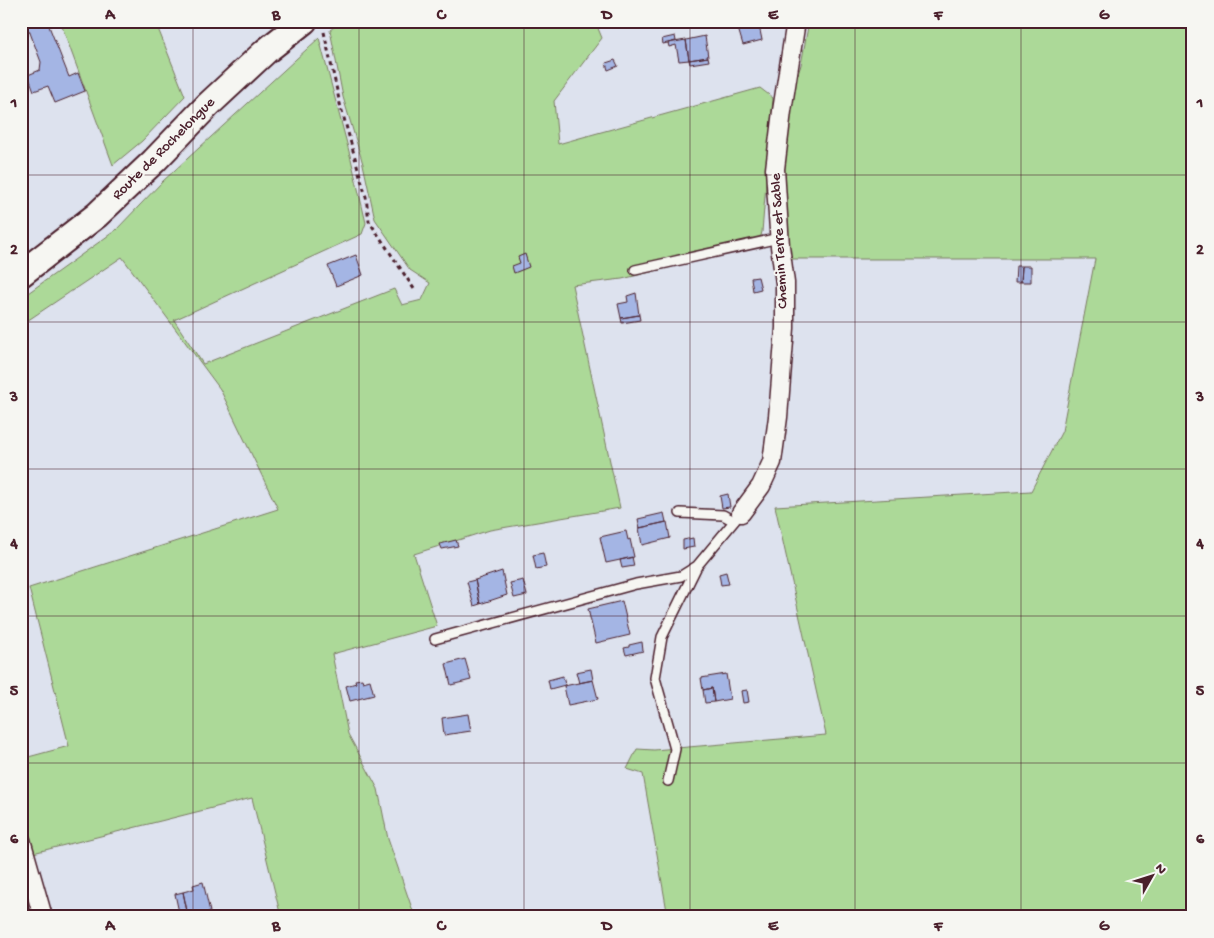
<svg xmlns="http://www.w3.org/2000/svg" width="1214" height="938" viewBox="0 0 1214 938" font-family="'Gochi Hand',sans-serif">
	<rect width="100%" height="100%" fill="#dde2ee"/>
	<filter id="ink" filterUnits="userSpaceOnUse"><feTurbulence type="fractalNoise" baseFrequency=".02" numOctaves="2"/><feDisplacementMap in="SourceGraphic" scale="10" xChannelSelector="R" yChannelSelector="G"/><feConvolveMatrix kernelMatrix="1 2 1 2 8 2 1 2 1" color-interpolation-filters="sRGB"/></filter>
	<g filter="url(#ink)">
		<path fill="#acd998" stroke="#7b7c62" d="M 60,21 L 155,21 L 185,96 L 142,141 L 113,165 Z
			M 342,21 L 595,21 L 602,38 L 554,101 L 558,144 L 760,88 L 773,98 L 762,232 L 758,246 L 622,279 L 572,285 L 620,508 L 490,530 L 414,554 L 437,626 L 332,654 L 348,734 L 378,789 L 388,839 L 415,917 L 267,917 L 280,913 L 252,798 L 21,856 L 21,759 L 69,746 L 29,588 L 278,509 L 220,389 L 122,257 L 21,325 L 21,298 L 116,230 L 163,181 L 319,38 L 351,159 L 366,223 L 362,234 L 174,320 L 203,364 L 394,289 L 402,305 L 422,300 L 430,283 L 410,270 L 375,219 L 363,164 L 343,97 L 330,30 Z
			M 809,21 L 1193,21 L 1193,57 L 1186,79 L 1193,81 L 1193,917 L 668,917 L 643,774 L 627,769 L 637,749 L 654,750 L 826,735 L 775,506 L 1031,491 L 1062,431 L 1095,259 L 789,259 L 780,169 L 790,120 L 793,89 L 801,65 Z"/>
		<path fill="#a4b5e4" stroke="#4a1f2b" d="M 21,21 L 47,21 L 69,77 L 78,73 L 85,91 L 55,103 L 48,86 L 34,91 L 28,75 L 40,70 L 41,62 L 29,30 L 24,32 Z
			M 754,21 L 758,21 L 762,40 L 743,45 L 737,25 Z
			M 675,36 L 676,41 L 663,44 L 662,39 Z
			M 705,36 L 708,57 L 689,60 L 686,40 Z
			M 686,40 L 689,60 L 679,61 L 676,45 L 669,47 L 668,43 Z
			M 708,57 L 709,61 L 690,64 L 689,60 Z
			M 615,60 L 618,66 L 608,70 L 606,63 Z
			M 525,254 L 529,267 L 514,273 L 512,266 L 520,263 L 518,257 Z
			M 356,255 L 363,275 L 336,286 L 328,266 Z
			M 1016,266 L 1022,266 L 1021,282 L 1015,282 Z
			M 1022,266 L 1031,266 L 1031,282 L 1021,282 Z
			M 758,277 L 761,289 L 753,291 L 751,278 Z
			M 636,293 L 639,315 L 621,318 L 618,304 L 628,302 L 627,296 Z
			M 639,315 L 640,320 L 622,323 L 621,318 Z
			M 728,494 L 730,507 L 722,508 L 720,496 Z
			M 664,513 L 666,522 L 640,528 L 638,519 Z
			M 667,522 L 670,538 L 642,545 L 639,528 Z
			M 626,531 L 628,540 L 630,539 L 634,557 L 606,563 L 600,537 Z
			M 693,538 L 694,547 L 683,549 L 683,540 Z
			M 456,540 L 458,546 L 442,549 L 440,544 Z
			M 543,553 L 546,567 L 536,569 L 533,555 Z
			M 632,557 L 634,566 L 622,568 L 620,560 Z
			M 502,571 L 507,595 L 480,604 L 475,580 Z
			M 726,572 L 729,584 L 721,585 L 719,574 Z
			M 475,580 L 480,604 L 474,606 L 467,582 Z
			M 523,580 L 527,595 L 514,598 L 510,583 Z
			M 622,601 L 630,635 L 596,643 L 588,609 Z
			M 642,642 L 643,651 L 626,655 L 624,648 L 629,647 L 629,645 Z
			M 465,659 L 471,680 L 451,685 L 446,664 Z
			M 591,669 L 593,680 L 579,683 L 576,672 Z
			M 726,674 L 730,699 L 714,702 L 712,688 L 703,690 L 701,678 Z
			M 563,676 L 565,685 L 550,689 L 548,680 Z
			M 362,679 L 363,682 L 370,680 L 374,695 L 350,701 L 346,686 L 356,683 L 355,680 Z
			M 593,680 L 598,699 L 568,705 L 564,686 Z
			M 712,688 L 714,702 L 705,703 L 703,690 Z
			M 747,690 L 749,702 L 743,703 L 741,691 Z
			M 468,714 L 471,731 L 444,735 L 442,718 Z
			M 203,882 L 210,912 L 188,916 L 183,892 L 194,889 L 193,885 Z
			M 183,892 L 188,916 L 180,917 L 175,894 Z"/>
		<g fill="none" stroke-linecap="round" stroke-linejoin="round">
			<g stroke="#4a1f2b" stroke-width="12">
				<path id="lane" d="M 635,270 L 779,238
					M 680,513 L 723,515 L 734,521
					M 435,639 L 636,584 L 681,576 L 697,566 L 741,513
					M 668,781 L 675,749 L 655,678 L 662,637 L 697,566"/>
			</g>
			<g stroke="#4a1f2b" stroke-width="21">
				<path id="street" d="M 741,513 L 761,486 L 772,462 L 778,417 L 785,328 L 785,283 L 780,246 L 775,169 L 782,111 L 796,21
					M 21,840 L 43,917"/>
			</g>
			<g stroke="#4a1f2b" stroke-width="29">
				<path id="secondary" d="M 21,274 L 97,215 L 154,161 L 208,105 L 266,51 L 304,21"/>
			</g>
			<path stroke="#4a1f2b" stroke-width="3" stroke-dasharray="4 4" stroke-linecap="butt" d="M 324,32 L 340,104 L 366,197 L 369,221 L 416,292"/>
			<use href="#lane" stroke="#f6f6f2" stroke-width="9"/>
			<use href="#street" stroke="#f6f6f2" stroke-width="18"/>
			<use href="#secondary" stroke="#f6f6f2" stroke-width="25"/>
		</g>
	</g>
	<path fill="none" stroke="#4a1f2b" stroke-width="1" stroke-opacity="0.55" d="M 193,21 L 193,917M 359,21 L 359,917M 524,21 L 524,917M 690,21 L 690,917M 855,21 L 855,917M 1021,21 L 1021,917M 21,175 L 1193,175M 21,322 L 1193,322M 21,469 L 1193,469M 21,616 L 1193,616M 21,763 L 1193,763"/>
	<g text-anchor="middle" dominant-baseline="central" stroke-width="4.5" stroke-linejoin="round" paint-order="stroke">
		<g font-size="15" fill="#4a1f2b" stroke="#f6f6f2">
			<text transform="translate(164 149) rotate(-45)">Route de Rochelongue</text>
			<text transform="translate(780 241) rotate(-93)">Chemin Terre et Sable</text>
		</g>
	</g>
	<rect width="1214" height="938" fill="none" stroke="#f6f6f2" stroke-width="55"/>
	<g transform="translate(1152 876) rotate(51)" stroke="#f6f6f2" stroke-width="4" paint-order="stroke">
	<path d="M0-4L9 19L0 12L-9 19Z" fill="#4a1f2b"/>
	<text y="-8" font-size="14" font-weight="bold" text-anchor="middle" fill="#4a1f2b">N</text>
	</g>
	<rect x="28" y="28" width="1158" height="882" fill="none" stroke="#4a1f2b" stroke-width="2"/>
	<g font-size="16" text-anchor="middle" font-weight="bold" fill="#4a1f2b">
		<text x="110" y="19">A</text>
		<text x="276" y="19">B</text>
		<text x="441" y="19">C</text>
		<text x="607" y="19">D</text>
		<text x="773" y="19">E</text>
		<text x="938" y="19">F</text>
		<text x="1104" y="19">G</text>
		<text x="14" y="107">1</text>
		<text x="1200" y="107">1</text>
		<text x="14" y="254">2</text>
		<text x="1200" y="254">2</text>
		<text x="14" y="401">3</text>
		<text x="1200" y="401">3</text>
		<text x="14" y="548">4</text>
		<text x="1200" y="548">4</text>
		<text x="14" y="695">5</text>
		<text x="1200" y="695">5</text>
		<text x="14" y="843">6</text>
		<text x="1200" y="843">6</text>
		<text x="110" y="930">A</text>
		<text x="276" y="930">B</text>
		<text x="441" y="930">C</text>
		<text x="607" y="930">D</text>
		<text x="773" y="930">E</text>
		<text x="938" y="930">F</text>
		<text x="1104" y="930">G</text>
	</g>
</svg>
